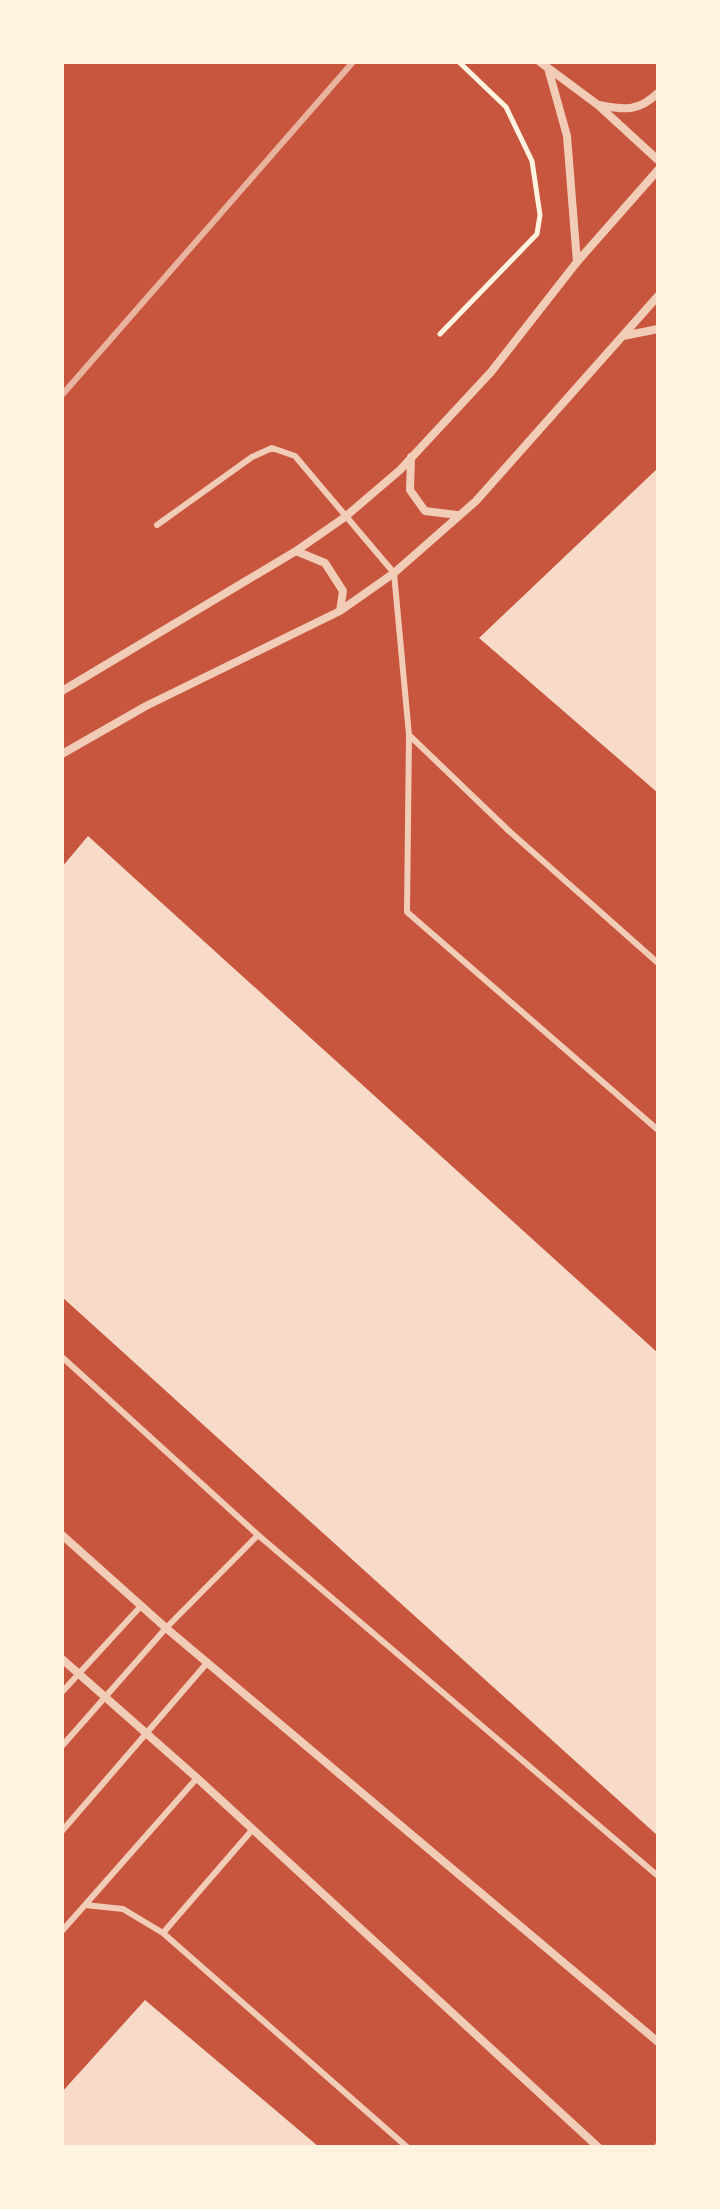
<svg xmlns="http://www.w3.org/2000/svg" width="720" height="2209" viewBox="0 0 720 2209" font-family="'Titillium Web',sans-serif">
	<rect width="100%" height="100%" fill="#c8553d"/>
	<path fill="#f7dbc8" d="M 658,468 L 658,793 L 479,638 Z
		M 88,836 L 658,1353 L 658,1836 L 62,1297 L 62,867 Z
		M 145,2000 L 319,2147 L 62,2147 L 62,2092 Z"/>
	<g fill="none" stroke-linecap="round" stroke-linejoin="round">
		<path stroke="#fff3e0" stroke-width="5" d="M 440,334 L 537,234 L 540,215 L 532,161 L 506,107 L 459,62"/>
		<path stroke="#f1ccb7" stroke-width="6" d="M 157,525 L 252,457 L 272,448 L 295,456 L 394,573 L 409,735 L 407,912 L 658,1130
			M 409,735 L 509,831 L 658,963
			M 62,1357 L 258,1535 L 166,1628 L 62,1746
			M 258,1535 L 658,1876
			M 62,1692 L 141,1606
			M 62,1831 L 207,1663
			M 85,1905 L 123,1909 L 163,1933 L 407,2147
			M 62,1931 L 197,1778
			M 163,1933 L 253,1829
			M 657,2147 L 658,2145"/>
		<path stroke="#f1ccb7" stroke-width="8" d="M 540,62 L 598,105 L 658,160
			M 548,68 L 567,136 L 577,262
			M 599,105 C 625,110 638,112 658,93
			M 623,336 L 658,329
			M 411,457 L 410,490 L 425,511 L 457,515
			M 296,551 L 325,563 L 343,591 L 340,611
			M 62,691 L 296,551 L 345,517 L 400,470 L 491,372 L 577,262 L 658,170
			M 62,754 L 146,706 L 340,611 L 394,573 L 476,501 L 658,296
			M 62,1535 L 166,1628 L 658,2042
			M 62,1659 L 197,1778 L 598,2147"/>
		<path stroke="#e9b49f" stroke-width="6" d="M 62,395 L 353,62"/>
	</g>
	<rect width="720" height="2209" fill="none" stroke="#fff3e0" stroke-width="128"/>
</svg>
